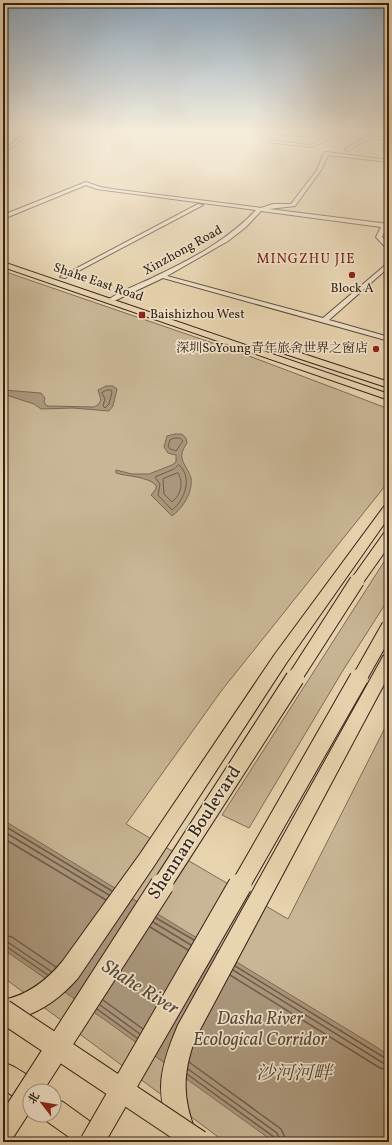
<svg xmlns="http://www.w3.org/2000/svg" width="392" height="1145" viewBox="0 0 392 1145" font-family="Vollkorn,'Noto Serif SC',serif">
	<rect width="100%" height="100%" fill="#e8d4af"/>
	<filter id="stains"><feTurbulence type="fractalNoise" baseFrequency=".005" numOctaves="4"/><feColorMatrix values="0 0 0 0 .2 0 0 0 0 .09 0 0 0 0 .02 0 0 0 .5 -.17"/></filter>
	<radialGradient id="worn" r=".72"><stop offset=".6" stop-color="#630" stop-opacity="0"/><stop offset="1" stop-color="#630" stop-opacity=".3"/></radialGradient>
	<path fill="#c9b696" stroke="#7e6c58" d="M 3,271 L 236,351 L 389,409 L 389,481 L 222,690 L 126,824 L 288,919 L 389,720 L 389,1142 L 225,1142 L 3,977 Z
		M 389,554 L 389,598 L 342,672 L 249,828 L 222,815 Z"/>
	<path fill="#ab977c" stroke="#7b6854" d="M 106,386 L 113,386 L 117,389 L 113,406 L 109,411 L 73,408 L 41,409 L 34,404 L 3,394 L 3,390 L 41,393 L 45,398 L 44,402 L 47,406 L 94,407 L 98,405 L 101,400 L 98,390 Z
		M 175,434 L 182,434 L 186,438 L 187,443 C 184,448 181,452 182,458 C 183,464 189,471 191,478 C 193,492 183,508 172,516 L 151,495 L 156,489 L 156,485 C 146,476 129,477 116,473 L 116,470 L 132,474 L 149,474 L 172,465 L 176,462 L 176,455 L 168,453 L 164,447 L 167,436 Z
		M 3,820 L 378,1048 L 389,1056 L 389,1142 L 274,1142 L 105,1020 L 3,949 Z"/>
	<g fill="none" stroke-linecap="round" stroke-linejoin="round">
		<path stroke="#705c4a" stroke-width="1" d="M 107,390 L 111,390 L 112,392 L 109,404 L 105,408 L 103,406 L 105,399 L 102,393 Z
			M 175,438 L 180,438 L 183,441 L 176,451 L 170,449 L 168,446 L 170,440 Z
			M 179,465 C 193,477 185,500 172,510 L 158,495 L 160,484 L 155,477 L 174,469 Z
			M 178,473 C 184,483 181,495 172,502 L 164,494 L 163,479 Z"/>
		<path stroke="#705c4a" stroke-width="1.5" d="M 3,825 L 112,891
			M 3,831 L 109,895
			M 3,838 L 106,900
			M 156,918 L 194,940
			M 153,922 L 191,945
			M 150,927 L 188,950
			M 3,935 L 12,937 L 56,967
			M 3,941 L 9,943 L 52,972
			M 3,946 L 7,947 L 48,975
			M 235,966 L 385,1058 L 389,1059
			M 233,970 L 383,1063 L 389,1064
			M 230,975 L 380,1068 L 389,1070
			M 103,1000 L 143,1029
			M 100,1005 L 140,1034
			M 97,1009 L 137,1038
			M 189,1062 L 281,1129 L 287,1142
			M 188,1069 L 277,1133 L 281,1142
			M 187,1074 L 274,1137 L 276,1142"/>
		<g stroke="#614e3e" stroke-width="2">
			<path id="minor" d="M 25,132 L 29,132 L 14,146 L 3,151 L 3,148 L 12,144 Z
				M 246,132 L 304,135 L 351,134 L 389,138 L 389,140 L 370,138 L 347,151 L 345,149 L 365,138 L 330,137 L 330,139 L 311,147 L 268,142 L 264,139 L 267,135 L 269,136 L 269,140 L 310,145 L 326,138 Z
				M 326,152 L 389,160 L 389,162 L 328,155 L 321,170 L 295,206 L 269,209 L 389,224 L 389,228 L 387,227 L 382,237 L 389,245 L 389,251 L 376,237 L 381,227 L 261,211 L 246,227 L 228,241 L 167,276 L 323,318 L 389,262 L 389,267 L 329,320 L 389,337 L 389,341 L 163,278 L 112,302 L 107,301 C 116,292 143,283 156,276 C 192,259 229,239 256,210 L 112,191 L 97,189 L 86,185 L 3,219 L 3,215 L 86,182 L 100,187 L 112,189 L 261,208 L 273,204 L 291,204 L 317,170 L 324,153 Z
				M 198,204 L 203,205 L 65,278 L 60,277 Z"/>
		</g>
		<g stroke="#342219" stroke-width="2">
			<path id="major" d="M 3,262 L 389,394 L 389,400 L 3,267 Z
				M 270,343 L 389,382 L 389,388 L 267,348 L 265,346 L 267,344 Z
				M 389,504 L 389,517 L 287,662 L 154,866 L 78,978 C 58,1001 34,1017 3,1022 L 3,1000 C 28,995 46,981 62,962 L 140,854 L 275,654 L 385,505 Z
				M 389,532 L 389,546 L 362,584 L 357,586 L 352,584 L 350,581 L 352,578 L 384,533 Z
				M 389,654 L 389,675 L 195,1039 C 183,1072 182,1097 195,1130 L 191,1139 L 181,1142 L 173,1139 C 154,1093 159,1070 178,1025 L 381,660 L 383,656 Z
				M 3,1062 C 16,1067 36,1078 41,1091 L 30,1091 L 30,1105 L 21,1102 L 3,1089 Z
				M 54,1099 L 63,1102 L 106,1133 L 110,1142 L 76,1142 L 45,1120 L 43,1115 L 54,1115 Z"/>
		</g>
		<use href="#minor" fill="#f0e3cb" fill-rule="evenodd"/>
		<use href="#major" fill="#e8d4af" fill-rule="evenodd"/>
		<g stroke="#342219" stroke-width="16" stroke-linecap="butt">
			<path id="major-bridge-far2" d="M 294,679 L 357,581
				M 359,679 L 389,626"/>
		</g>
		<g stroke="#342219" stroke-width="20" stroke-linecap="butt">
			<path id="major-bridge-far1" d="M 161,886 L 295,678
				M 240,886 L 359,678"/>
		</g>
		<g stroke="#342219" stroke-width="25" stroke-linecap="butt">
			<path id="major-bridge" d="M 3,1011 L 199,1142
				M 3,1132 L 162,885
				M 92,1142 L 240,885"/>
		</g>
		<use href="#major-bridge-far2" stroke="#e8d4af" stroke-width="14"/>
		<use href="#major-bridge-far1" stroke="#e8d4af" stroke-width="18"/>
		<use href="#major-bridge" stroke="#e8d4af" stroke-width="23"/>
	</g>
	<linearGradient id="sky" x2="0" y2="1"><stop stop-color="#8fa8bd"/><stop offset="0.45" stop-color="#f5ecdb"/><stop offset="1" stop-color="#f5ecdb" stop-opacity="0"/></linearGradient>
	<rect width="392" height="292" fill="url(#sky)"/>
	<g fill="#8f2418" stroke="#f0e3cb" stroke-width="1.5">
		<circle cx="352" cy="275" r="4"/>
		<rect x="138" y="311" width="8" height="8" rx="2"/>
		<circle cx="376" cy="349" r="4"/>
	</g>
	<g text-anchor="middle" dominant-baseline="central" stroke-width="3.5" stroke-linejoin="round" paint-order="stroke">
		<g font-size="13" fill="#342219" stroke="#f0e3cb">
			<text transform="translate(183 251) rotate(-29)">Xinzhong Road</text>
			<text transform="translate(98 283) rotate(19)">Shahe East Road</text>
		</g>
		<g font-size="13" fill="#342219" stroke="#f0e3cb">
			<text x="352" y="289">Block A</text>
			<text x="150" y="315" text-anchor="start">Baishizhou West</text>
			<text x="368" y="349" text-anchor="end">深圳SoYoung青年旅舍世界之窗店</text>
		</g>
		<g font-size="14" letter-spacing="1" fill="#7a1f14" stroke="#f0e3cb">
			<text x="306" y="259">MINGZHU JIE</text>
		</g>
		<g font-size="18" fill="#342219" stroke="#f0e3cb">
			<text transform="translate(195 833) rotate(-57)">Shennan Boulevard</text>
		</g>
		<g font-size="18" font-style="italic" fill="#594738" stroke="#f0e3cb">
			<text x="260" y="1019">Dasha River<tspan x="260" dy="21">Ecological Corridor</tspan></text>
		</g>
		<g font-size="19" font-style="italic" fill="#584537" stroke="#f0e3cb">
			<text transform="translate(140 988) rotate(32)">Shahe River</text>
			<text x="294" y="1074">沙河河畔</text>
		</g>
	</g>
	<rect width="392" height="1145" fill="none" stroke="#e8d4af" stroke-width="16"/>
	<rect x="4" y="4" width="384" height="1137" fill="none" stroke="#342219" stroke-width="2"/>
	<rect x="8" y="8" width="376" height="1129" fill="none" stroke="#342219"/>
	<g transform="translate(42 1103) rotate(301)"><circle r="19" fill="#f0e3cb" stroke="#a59684"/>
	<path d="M0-3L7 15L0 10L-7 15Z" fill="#8f2418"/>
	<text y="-6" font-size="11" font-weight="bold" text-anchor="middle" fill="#342219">北</text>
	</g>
	<rect width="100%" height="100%" filter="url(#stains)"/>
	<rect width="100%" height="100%" fill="url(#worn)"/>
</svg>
